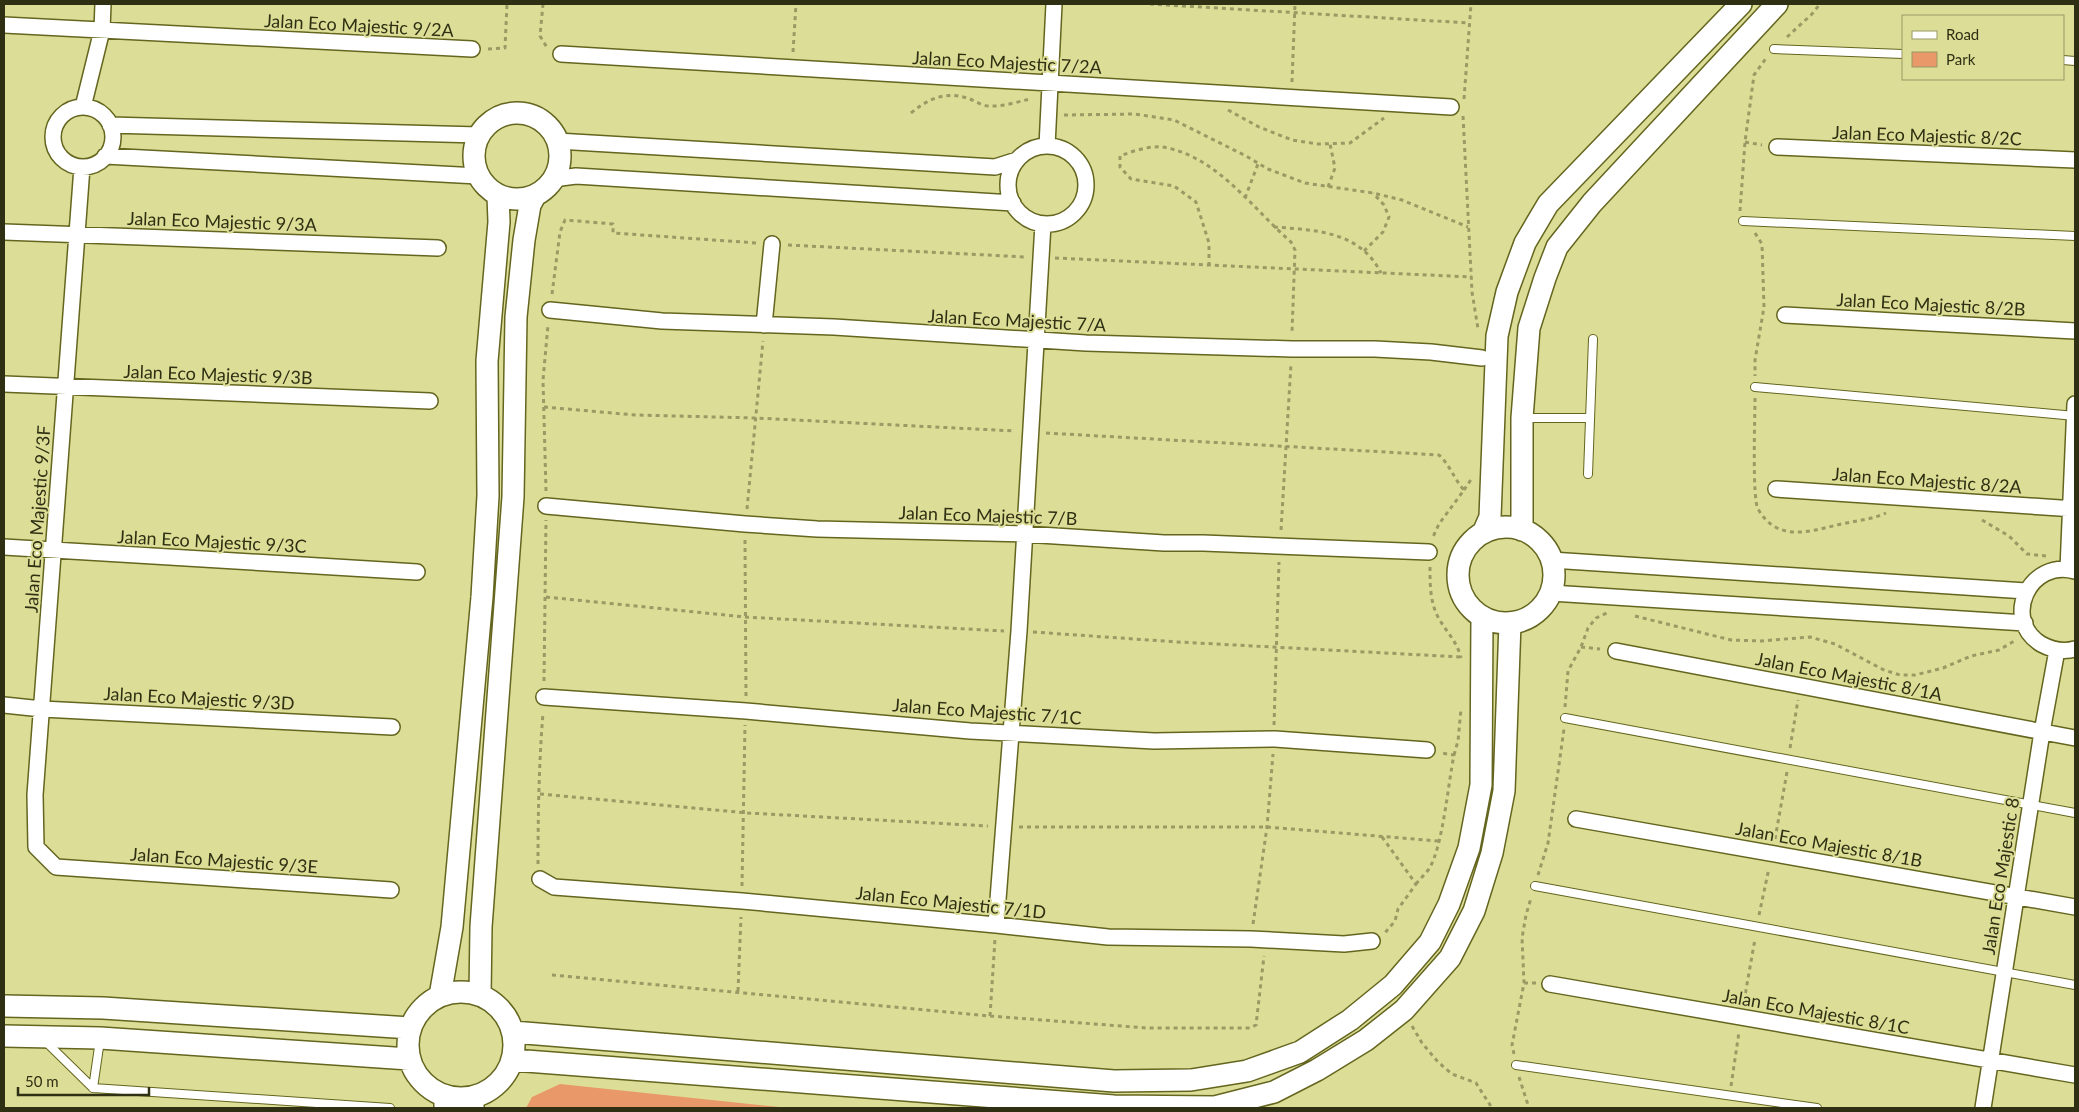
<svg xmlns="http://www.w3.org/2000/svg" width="2079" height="1112" viewBox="0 0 2079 1112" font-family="Lato,sans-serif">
	<rect width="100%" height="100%" fill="#dcde97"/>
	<path fill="#e9986a" d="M 560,1084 L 789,1108 L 526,1108 L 532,1097 Z"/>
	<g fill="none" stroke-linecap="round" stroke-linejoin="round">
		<g stroke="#64651e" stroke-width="10">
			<path id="lane" d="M 1774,49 L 1903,54
				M 2063,60 L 2075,61
				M 1743,221 L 2075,236
				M 1755,387 L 2075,416
				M 1522,418 L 1590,418
				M 1588,474 L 1593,339
				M 1565,718 L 2075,813
				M 1535,886 L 2075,985
				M 45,1041 L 93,1088 L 100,1040
				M 1516,1065 L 1817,1108
				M 93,1088 L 390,1108"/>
		</g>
		<g stroke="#64651e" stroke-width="18">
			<path id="street" d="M 4,25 L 472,49
				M 561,54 L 1451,107
				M 83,107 L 102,30 L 103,4
				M53 137a30 30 0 1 1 60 0a30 30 0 1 1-60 0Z
				M 110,125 L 479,135
				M 557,141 L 995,167 L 1017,160
				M 1047,146 L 1054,4
				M1008 185a39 39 0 1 1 78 0a39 39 0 1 1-78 0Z
				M 1777,147 L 2075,160
				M 105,156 L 478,176
				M 82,167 L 35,795 L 36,847 L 56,867 L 391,890
				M 553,179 L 576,176 L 1013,203
				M 4,232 L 438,248
				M 550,310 L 662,321 L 834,327 L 1086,343 L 1292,349 L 1375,349 L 1431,352 L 1482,358
				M 1785,315 L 2075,331
				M 764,325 L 772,244
				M 4,384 L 430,401
				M 1776,489 L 2075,509
				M 546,506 L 745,524 L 817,529 L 1024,534 L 1164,543 L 1203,543 L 1429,552
				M 4,547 L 417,572
				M 1551,560 L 2026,591
				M 2068,569 L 2075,404
				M 2075,571 C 2030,558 2001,619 2041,644 C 2052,650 2064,652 2075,649
				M 1551,593 L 2025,623
				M 1616,651 L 2075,738
				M 544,697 L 746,711 L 970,731 L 1154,741 L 1275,739 L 1427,750
				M 4,705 L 42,709 L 392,727
				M 1576,819 L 2075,907
				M 540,879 L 554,887 L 742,901 L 996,925 L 1108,937 L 1251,939 L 1344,944 L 1372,941
				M 996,925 L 1019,631 L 1043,224
				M 1550,984 L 2075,1075
				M 442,1108 L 442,1095
				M 476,1108 L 476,1096
				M 1983,1108 L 2042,732 L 2057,650"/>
		</g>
		<g stroke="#64651e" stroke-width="24">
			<path id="secondary" d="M474 156a43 43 0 1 1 86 0a43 43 0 1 1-86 0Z
				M1458 575a48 48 0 1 1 96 0a48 48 0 1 1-96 0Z
				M 1522,530 L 1522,418 L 1529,328 L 1545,278 L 1557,247 L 1592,203 L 1777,4
				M 1483,533 L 1490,517 L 1497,336 L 1507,292 L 1525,243 L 1548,204 L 1741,4
				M408 1045a53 53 0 1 1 106 0a53 53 0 1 1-106 0Z
				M 480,995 L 481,927 L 513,497 L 516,317 L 524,240 L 530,205 L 535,196
				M 440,996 L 452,927 L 482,597 L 488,496 L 487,361 L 499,222 L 498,195
				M 4,1006 L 103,1008 L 410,1028
				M 513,1032 L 1114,1081 L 1191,1080 L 1247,1071 L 1300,1052 L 1350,1020 L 1393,985 L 1430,942 L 1449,904 L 1469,848 L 1481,785 L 1482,617
				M 4,1036 L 100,1038 L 409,1059
				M 513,1060 L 1114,1106 L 1215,1107 L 1274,1092 L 1317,1070 L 1366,1040 L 1404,1010 L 1450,958 L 1474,911 L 1492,853 L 1504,791 L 1510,623"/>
		</g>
		<path stroke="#999a64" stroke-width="3" stroke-dasharray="4 4" stroke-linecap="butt" d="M 543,4 L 540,36 L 548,49
			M 1150,4 L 1469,23
			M 1787,37 L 1812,14 L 1820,4
			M 488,49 L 505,48 L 507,4
			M 793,52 L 796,4
			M 1292,82 L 1295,4
			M 1464,99 L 1471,4
			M 1228,110 L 1259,127 L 1292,140 L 1318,144 L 1350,143 L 1384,118
			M 911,113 C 928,99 944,91 967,98 C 974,100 980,105 988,106 C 1002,107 1017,102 1030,99
			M 1064,115 L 1135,114 L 1174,120 L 1246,156 L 1268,169 L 1305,183 L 1373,193 L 1402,200 L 1468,227
			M 1463,116 L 1472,292 L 1478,329
			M 1745,142 L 1762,145
			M 1328,187 L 1335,168 L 1330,144
			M 1245,198 L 1258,164
			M 1740,211 L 1745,142 L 1754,75 L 1767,57
			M 1274,227 C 1315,230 1360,231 1381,273
			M 1755,233 L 1762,244 L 1764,307 L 1755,360 L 1755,376
			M 788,245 L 1026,257
			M 1364,251 L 1383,232 L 1389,217 L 1384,205 L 1373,193
			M 1055,258 L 1472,277
			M 1209,266 L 1209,243 L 1196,202 L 1174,186 L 1131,179 L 1120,167 L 1120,156 C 1133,151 1148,146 1162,147 C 1216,155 1252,208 1291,242 L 1295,250 L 1292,333
			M 552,294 L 560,232 L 565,220 L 613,224 L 613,233 L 757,243
			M 1755,398 C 1755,416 1752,498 1758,509 C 1777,542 1808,532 1837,525 C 1854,521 1870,520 1886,513
			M 544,407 L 635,415 L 756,418 L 1015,431
			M 1046,433 L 1439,455 C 1450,465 1454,479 1464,490 L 1439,524 L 1432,539
			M 1464,490 L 1472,478
			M 546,491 L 543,380 L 548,325
			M 747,509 L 763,341
			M 1982,520 L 2009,536 L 2027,554 L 2046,556
			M 1281,530 L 1291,364
			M 745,540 L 746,696
			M 1430,567 C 1430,584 1430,602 1438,617 C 1446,632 1457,641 1461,658
			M 546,597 L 745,617 L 1004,631
			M 1635,616 L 1731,640 L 1761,641 L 1810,637 L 1835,644 L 1884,670 L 1900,675 L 1915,675 L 1943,668 L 1971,656 L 1999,650 L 2016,640
			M 1033,632 L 1178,642 L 1461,657
			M 1581,647 L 1600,649
			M 544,681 L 546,520
			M 1565,707 L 1568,671 L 1581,647 L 1588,628 L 1596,618 L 1607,613
			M 1274,725 L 1279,562
			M 1790,748 L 1798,700
			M 1454,755 L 1458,741 L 1461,709
			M 540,794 L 748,813 L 988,826
			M 1019,827 L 1267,827 L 1438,841
			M 1382,837 L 1416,884 L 1398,909 L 1395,921 L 1384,934
			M 1775,839 L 1787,772
			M 538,864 C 538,813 539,763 543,713
			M 1538,875 L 1548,843 L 1564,729
			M 1416,884 C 1420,879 1425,874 1429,869 C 1443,846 1448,784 1454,755 L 1441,753
			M 742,886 L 745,725
			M 1759,915 L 1769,868
			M 1253,924 L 1267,827 L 1273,754
			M 552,975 L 990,1016 L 1147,1028 L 1250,1028 L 1256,1025 L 1264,956
			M 1524,983 L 1536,983
			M 738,991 L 741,917
			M 1744,1001 L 1755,939
			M 990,1016 L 995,939
			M 1412,1026 L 1422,1043 L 1438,1062 L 1452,1074 L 1476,1083 L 1492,1108
			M 1514,1054 L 1512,1045 L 1524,983 L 1522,938 L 1526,915 L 1531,898
			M 1519,1077 L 1529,1108
			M 1731,1086 L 1739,1032"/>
		<use href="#lane" stroke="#fff" stroke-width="8"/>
		<use href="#street" stroke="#fff" stroke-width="15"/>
		<use href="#secondary" stroke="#fff" stroke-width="21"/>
	</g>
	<g text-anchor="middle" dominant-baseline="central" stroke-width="4" stroke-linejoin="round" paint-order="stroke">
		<g font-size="18" fill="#2f3013" stroke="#dcde97">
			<text transform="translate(359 25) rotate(3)">Jalan Eco Majestic 9/2A</text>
			<text transform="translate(1007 62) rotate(3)">Jalan Eco Majestic 7/2A</text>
			<text transform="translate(1927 135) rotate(2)">Jalan Eco Majestic 8/2C</text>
			<text transform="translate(222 221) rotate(2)">Jalan Eco Majestic 9/3A</text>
			<text transform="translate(1931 304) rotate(3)">Jalan Eco Majestic 8/2B</text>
			<text transform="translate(1017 320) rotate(3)">Jalan Eco Majestic 7/A</text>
			<text transform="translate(218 374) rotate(2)">Jalan Eco Majestic 9/3B</text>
			<text transform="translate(1927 480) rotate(4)">Jalan Eco Majestic 8/2A</text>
			<text transform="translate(988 515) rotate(2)">Jalan Eco Majestic 7/B</text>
			<text transform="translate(37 519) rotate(-86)">Jalan Eco Majestic 9/3F</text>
			<text transform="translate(212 541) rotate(3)">Jalan Eco Majestic 9/3C</text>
			<text transform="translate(1849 676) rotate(11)">Jalan Eco Majestic 8/1A</text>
			<text transform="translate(199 698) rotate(3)">Jalan Eco Majestic 9/3D</text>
			<text transform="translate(987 711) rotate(4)">Jalan Eco Majestic 7/1C</text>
			<text transform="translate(1829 844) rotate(10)">Jalan Eco Majestic 8/1B</text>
			<text transform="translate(224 860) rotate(4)">Jalan Eco Majestic 9/3E</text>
			<text transform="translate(2000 876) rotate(-81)">Jalan Eco Majestic 8</text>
			<text transform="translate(951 902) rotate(6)">Jalan Eco Majestic 7/1D</text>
			<text transform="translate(1816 1011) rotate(10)">Jalan Eco Majestic 8/1C</text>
		</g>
	</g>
	<rect width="2079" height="1112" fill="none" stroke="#2f3013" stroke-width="10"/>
	<rect x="1902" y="15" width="162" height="65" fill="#dcde97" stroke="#979862"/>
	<rect x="1912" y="31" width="25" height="8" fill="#ffffff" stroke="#979862"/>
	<text x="1946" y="40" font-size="15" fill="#2f3013">Road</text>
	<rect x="1912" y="52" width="25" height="15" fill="#e9986a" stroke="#979862"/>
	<text x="1946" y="65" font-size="15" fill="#2f3013">Park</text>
	<path d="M18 1087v8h131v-8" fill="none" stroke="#2f3013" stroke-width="2.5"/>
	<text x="25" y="1087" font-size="15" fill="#2f3013" stroke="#dcde97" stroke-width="4" paint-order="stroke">50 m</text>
</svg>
